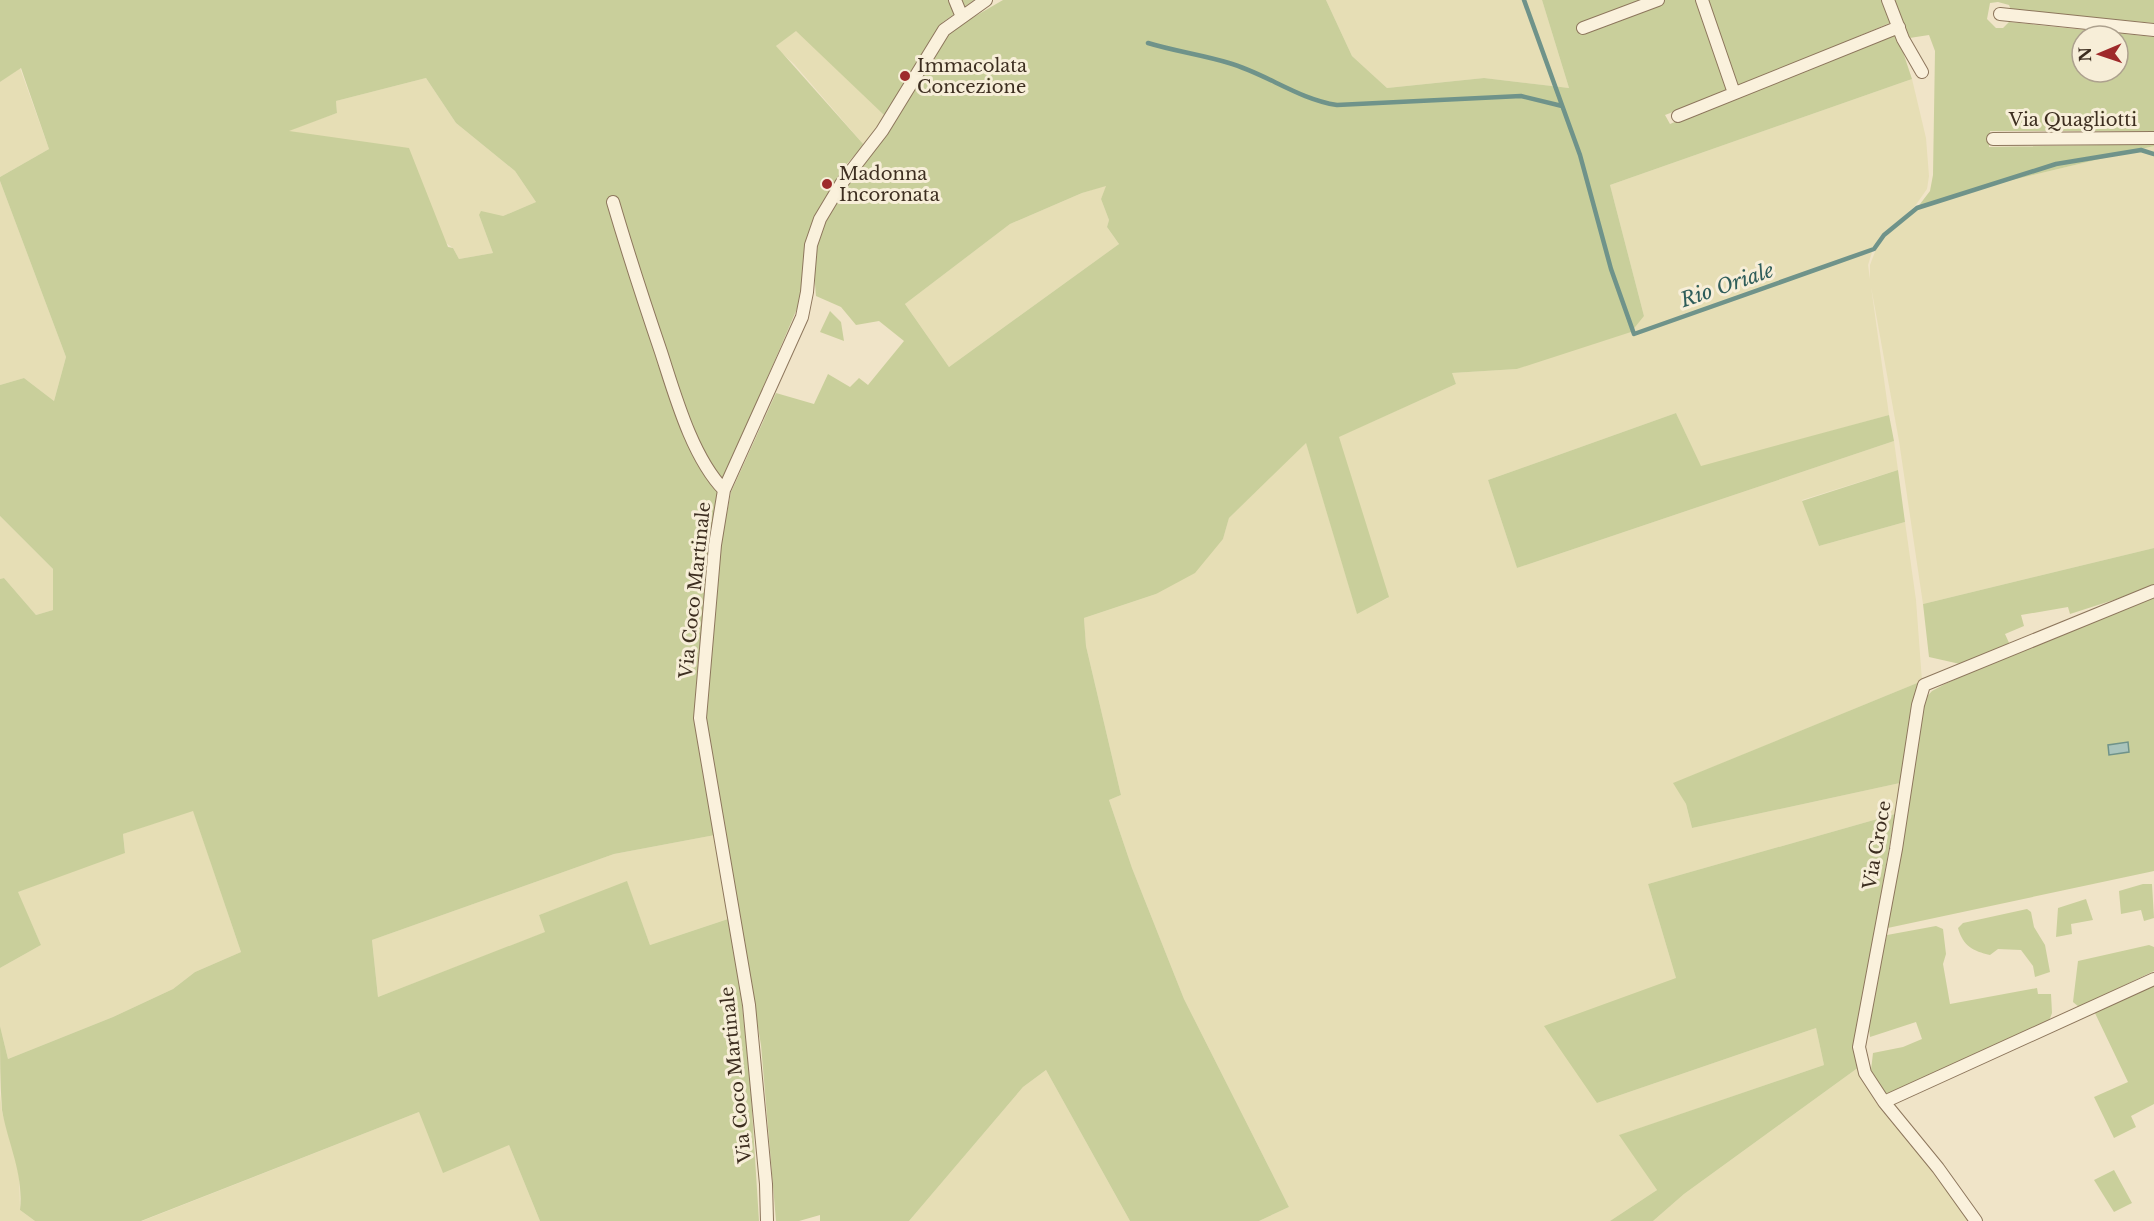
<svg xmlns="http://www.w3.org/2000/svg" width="2154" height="1221" viewBox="0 0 2154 1221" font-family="'Libre Baskerville',serif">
	<rect width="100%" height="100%" fill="#f0e4c8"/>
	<path fill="#e6deb5" d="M 1326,0 L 1542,0 L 1569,88 L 1484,78 L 1387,88 L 1352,56 Z
		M 796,30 L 885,116 L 864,145 L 794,64 L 775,47 Z
		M 20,68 L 49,149 L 0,177 L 0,82 Z
		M 426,78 L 456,123 L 515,171 L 536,202 L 503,216 L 479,215 L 493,253 L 459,259 L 453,248 L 287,131 L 337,113 L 336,101 Z
		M 1912,79 L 1926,138 L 1929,176 L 1927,189 L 1915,206 L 1884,234 L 1873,249 L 1868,265 L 1889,415 L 1701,467 L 1676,413 L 1488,480 L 1517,568 L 1894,441 L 1898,470 L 1802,500 L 1819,546 L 1905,522 L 1916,600 L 1922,681 L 1674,783 L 1686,804 L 1692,828 L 1900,783 L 1895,814 L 1648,884 L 1676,978 L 1597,1103 L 1816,1028 L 1824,1065 L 1620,1135 L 1657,1190 L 1610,1221 L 1259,1221 L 1289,1207 L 1184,999 L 1132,868 L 1109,800 L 1121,795 L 1086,646 L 1084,618 L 1156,594 L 1223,539 L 1229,518 L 1306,442 L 1357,613 L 1388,598 L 1338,437 L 1456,384 L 1451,373 L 1517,369 L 1644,316 L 1610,185 Z
		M 2154,146 L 2154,548 L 1923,604 L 1899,441 L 1870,281 L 1870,265 L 1876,249 L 1886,235 L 1917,208 L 1971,190 Z
		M 0,181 L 66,357 L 54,401 L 24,378 L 0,385 Z
		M 1107,185 L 1101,199 L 1109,220 L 1107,227 L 1119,244 L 949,367 L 905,304 L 1010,224 L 1082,193 Z
		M 0,516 L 53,569 L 53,610 L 36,615 L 4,578 L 0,579 Z
		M 193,810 L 241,952 L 195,972 L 173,989 L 113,1017 L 8,1059 L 0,1026 L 0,968 L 41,945 L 17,892 L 125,852 L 123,834 Z
		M 715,835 L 728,919 L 650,945 L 627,882 L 539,915 L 546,932 L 378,997 L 372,940 L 614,854 Z
		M 1859,1067 L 1970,1221 L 1653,1221 L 1684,1194 Z
		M 1046,1070 L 1130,1221 L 909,1221 L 1023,1087 Z
		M 0,1094 L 2,1112 L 19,1171 L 20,1210 L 35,1221 L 0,1221 Z
		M 419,1112 L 509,1145 L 540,1221 L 142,1221 Z"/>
	<path fill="#c9cf9b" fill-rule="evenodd" d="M 0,0 L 974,0 L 943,22 L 885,116 L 796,31 L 776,46 L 864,145 L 844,167 L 814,218 L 802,297 L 718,493 L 695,716 L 715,835 L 614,854 L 372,940 L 378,997 L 545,932 L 539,915 L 627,881 L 650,945 L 728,919 L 741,995 L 750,1079 L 759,1221 L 540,1221 L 509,1145 L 443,1173 L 419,1112 L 141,1221 L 35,1221 L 20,1210 C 24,1174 8,1144 2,1110 C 0,1083 0,1054 0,1026 L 8,1059 L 113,1017 L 173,989 L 195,972 L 241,952 L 193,811 L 123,834 L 125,853 L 18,892 L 41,945 L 0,968 L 0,579 L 4,578 L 36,615 L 53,610 L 53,569 L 0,516 L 0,385 L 24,378 L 54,401 L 66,357 L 0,181 L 0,177 L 49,149 L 21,68 L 0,82 ZM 426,78 L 456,123 L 515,171 L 536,202 L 503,216 L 481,211 L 479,215 L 493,253 L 459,259 L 453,248 L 448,247 L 409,148 L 289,131 L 337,113 L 336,101 Z
		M 1003,0 L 1326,0 L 1352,56 L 1387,88 L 1484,78 L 1569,88 L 1542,0 L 1882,0 L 1892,22 L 1737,88 L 1665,115 L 1670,124 L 1896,31 L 1912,79 L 1610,185 L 1644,316 L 1631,332 L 1517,369 L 1452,373 L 1456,384 L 1339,437 L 1389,597 L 1357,614 L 1306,443 L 1229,518 L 1223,539 L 1195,573 L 1156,594 L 1084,618 L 1086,646 L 1121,795 L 1109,800 L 1132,868 L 1184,999 L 1289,1207 L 1259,1221 L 1130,1221 L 1046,1070 L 1023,1087 L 909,1221 L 820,1221 L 820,1215 L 799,1221 L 776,1221 L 761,1045 L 705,719 L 721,543 L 731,492 L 776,393 L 814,404 L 828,374 L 850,387 L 859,378 L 868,385 L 904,341 L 879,321 L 856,325 L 841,307 L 816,296 L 814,272 L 818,244 L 824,223 L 833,206 L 948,32 ZM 1106,186 L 1101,199 L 1109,220 L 1107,227 L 1119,244 L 949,367 L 905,304 L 1010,224 L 1082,193 Z
		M 1890,0 L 2154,0 L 2154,23 L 2011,10 L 2009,5 L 1998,2 L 1990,3 L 1987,19 L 1996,28 L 2003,28 L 2009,22 L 2154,37 L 2154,131 L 1990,131 L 1989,147 L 2154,144 L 2154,146 L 1971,190 L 1917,208 L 1930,191 L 1933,175 L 1935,51 L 1929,35 L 1903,39 ZM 2082,36 L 2118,36 L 2118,72 L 2082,72 Z
		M 830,311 L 841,322 L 844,341 L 820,332 Z
		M 1676,413 L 1701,466 L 1889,415 L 1894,441 L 1517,568 L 1488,480 Z
		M 1898,470 L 1905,522 L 1819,546 L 1802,501 Z
		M 2154,548 L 2154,587 L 2070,614 L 2068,607 L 2021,615 L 2024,626 L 2005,634 L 2010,645 L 1960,664 L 1929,657 L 1923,604 Z
		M 2154,592 L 2154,871 L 1883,929 L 1920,704 L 1932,691 L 1945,684 L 2130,600 Z
		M 1922,681 L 1900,783 L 1692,828 L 1686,804 L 1673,783 Z
		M 1895,814 L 1862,1002 L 1859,1067 L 1684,1194 L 1653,1221 L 1610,1221 L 1657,1190 L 1619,1135 L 1824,1065 L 1816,1028 L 1597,1103 L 1544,1026 L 1676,978 L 1648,884 Z
		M 2143,884 L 2152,884 L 2154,918 L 2144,921 L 2141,910 L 2121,914 L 2119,891 Z
		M 2086,899 L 2093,920 L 2071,924 L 2072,934 L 2056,937 L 2058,908 Z
		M 2027,909 L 2031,912 L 2034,927 L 2045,945 L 2050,972 L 2035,977 L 2033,966 L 2021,950 L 1998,949 L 1990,955 C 1973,951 1963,946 1958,928 L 1963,923 Z
		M 1936,926 L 1943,929 L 1946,954 L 1943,964 L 1950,1004 L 2037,988 L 2038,994 L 2051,994 L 2052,1013 L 2049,1021 L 1887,1096 L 1871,1070 L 1873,1053 L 1903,1047 L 1922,1039 L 1916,1022 L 1870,1037 C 1865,1005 1880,966 1887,935 Z
		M 2149,945 L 2154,947 L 2154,971 L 2079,1007 L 2073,1002 L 2078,961 Z
		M 2154,984 L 2154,1104 L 2131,1116 L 2136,1127 L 2114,1138 L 2094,1097 L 2128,1082 L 2094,1011 Z
		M 2114,1170 L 2132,1203 L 2114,1212 L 2094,1180 Z"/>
	<path fill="#a9c4bc" stroke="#6f938a" stroke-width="1.5" d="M 2128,742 L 2129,752 L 2109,755 L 2108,745 Z"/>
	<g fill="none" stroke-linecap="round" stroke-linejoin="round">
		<path stroke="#6f938a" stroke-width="4.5" d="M 1524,0 L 1580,155 L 1611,269 L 1634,334 L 1874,249 L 1884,235 L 1917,208 L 2056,164 L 2141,150 L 2154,154
			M 1148,43 C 1174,51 1203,55 1229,63 C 1267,74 1298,99 1337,105 L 1521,96 L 1562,106"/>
		<g stroke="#8d765c" stroke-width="14">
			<path id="street" d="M 955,0 L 962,17
				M 1702,0 L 1734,93
				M 1888,0 L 1903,39 L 1922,72
				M 2000,14 L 2154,30
				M 1583,28 L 1658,0
				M 1678,116 L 1899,27
				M 1993,139 L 2154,138
				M 613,202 C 628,253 644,302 661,352 C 675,395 692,457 724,490
				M 1884,1102 L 2154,979
				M 767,1221 L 766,1184 L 749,1005 L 700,718 L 715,545 L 724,490 L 802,317 L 807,292 L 811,245 L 820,219 L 841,184 L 882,131 L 944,30 L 986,0
				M 1976,1221 L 1938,1168 L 1884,1102 L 1865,1073 L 1859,1047 L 1896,849 L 1918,705 L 1924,685 L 2154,591"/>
		</g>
		<use href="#street" stroke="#faf1dc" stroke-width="12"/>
	</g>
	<g fill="#9e2a2b" stroke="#f7eed8" stroke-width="2">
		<circle cx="905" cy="76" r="6"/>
		<circle cx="827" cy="184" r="6"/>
	</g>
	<g text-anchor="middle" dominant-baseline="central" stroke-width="6" stroke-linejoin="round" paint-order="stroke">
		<g font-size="18" fill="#3d2e20" stroke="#f7eed8" text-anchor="start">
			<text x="917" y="66">Immacolata<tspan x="917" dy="21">Concezione</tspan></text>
			<text x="839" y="174">Madonna<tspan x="839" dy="21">Incoronata</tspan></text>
		</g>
		<g font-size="18" fill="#3d2e20" stroke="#f7eed8">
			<text x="2073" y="120">Via Quagliotti</text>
			<text transform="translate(695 590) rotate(-84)">Via Coco Martinale</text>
			<text transform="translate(1877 845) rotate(-80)">Via Croce</text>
			<text transform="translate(736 1075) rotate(-96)">Via Coco Martinale</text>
		</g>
		<g font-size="20" font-style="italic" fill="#2f5d5a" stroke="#f7eed8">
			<text transform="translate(1727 285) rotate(-19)">Rio Oriale</text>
		</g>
	</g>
	<g transform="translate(2100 54) rotate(268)"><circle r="28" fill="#f7eed8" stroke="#ada18e" stroke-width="1.5"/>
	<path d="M0-4.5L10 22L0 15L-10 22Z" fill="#9e2a2b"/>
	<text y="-9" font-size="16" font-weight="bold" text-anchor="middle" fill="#3d2e20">N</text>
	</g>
</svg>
